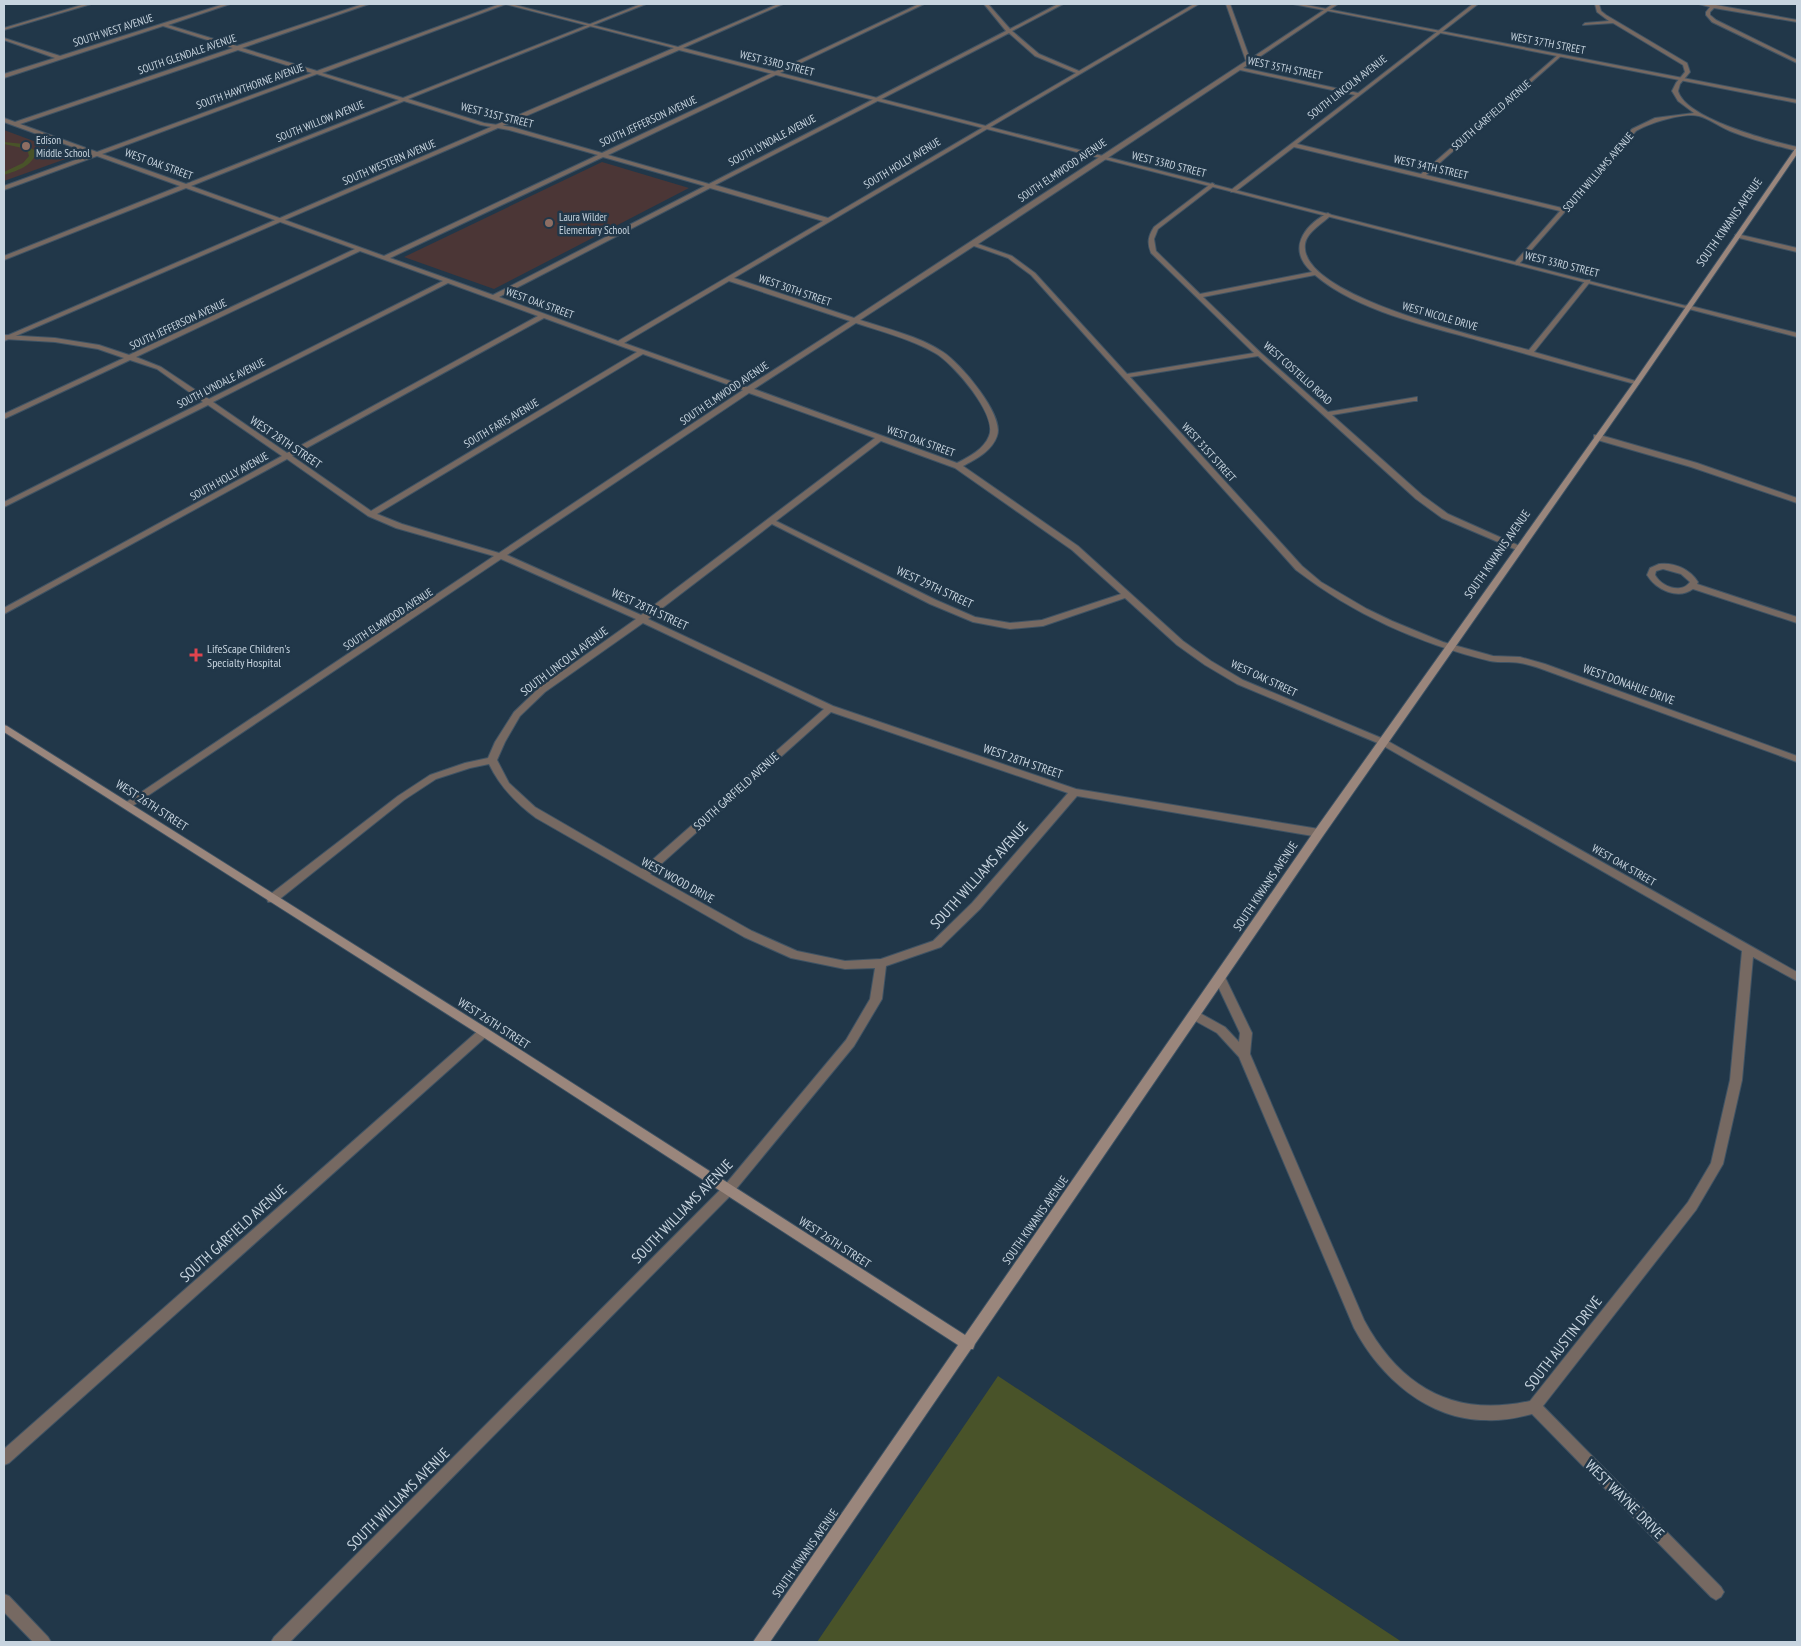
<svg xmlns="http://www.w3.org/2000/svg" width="1801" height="1646" viewBox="0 0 1801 1646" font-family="'PT Sans Narrow',sans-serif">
	<rect width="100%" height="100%" fill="#213749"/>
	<path fill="#4b3636" d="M 4,130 L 74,156 L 4,181 Z
		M 602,162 L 689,188 L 494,289 L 404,257 Z"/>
	<path fill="#495329" d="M 4,142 L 24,144 L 36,151 C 34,166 16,171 4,175 L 4,172 L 23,163 L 29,156 L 27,149 L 4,144 Z
		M 998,1376 L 1402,1642 L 817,1642 Z"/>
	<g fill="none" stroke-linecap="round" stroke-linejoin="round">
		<g stroke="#3f5364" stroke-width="2">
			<path id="minor" d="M 85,4 L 91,4 L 4,30 L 4,28 Z
				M 224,4 L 230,4 L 168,25 L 237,46 L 363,4 L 369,4 L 242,48 L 317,71 L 500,4 L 506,4 L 322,73 L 403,98 L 641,4 L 646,4 L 408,99 L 484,123 L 512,127 L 602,153 L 919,4 L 924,4 L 608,155 L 709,184 L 1006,31 L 984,4 L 988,4 L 1010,29 L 1058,4 L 1063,4 L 1012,31 L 1039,54 L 1079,71 L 1194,4 L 1199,4 L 734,278 L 854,318 L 1246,61 L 1226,4 L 1230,4 L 1250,59 L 1333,4 L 1338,4 L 1243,68 L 1358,93 L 1473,4 L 1478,4 L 1297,144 L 1421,174 L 1559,54 L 1561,56 L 1426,175 L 1562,208 L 1632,129 L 1655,118 L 1694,113 L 1678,101 L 1672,91 L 1676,83 L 1685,72 L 1683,65 L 1613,23 L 1583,25 L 1585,23 L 1609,21 L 1597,12 L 1595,4 L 1599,4 L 1601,11 L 1606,15 L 1687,63 L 1690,72 L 1680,84 L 1678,91 C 1686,119 1771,141 1797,147 L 1797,151 C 1774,145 1752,140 1730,131 C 1720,127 1708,118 1699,116 C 1684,112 1649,123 1636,131 L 1519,264 L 1517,265 L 1514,263 L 1515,262 L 1560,211 L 1294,147 L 1235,192 L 1231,192 L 1231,190 L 1355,95 L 1240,70 L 978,244 L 1012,256 L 1035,273 L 1127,374 L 1254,353 L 1151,253 C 1147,243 1148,236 1154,227 L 1212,183 L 1214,184 L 1214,186 L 1158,229 L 1154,239 L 1156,251 L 1200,294 L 1312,272 C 1287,250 1303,226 1328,213 L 1331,215 L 1330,216 C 1322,224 1307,232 1305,244 C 1298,297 1488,339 1529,350 L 1586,280 L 1590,280 L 1590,282 L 1534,352 L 1639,382 L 1639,384 L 1635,384 C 1582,370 1529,355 1477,340 C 1427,326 1355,310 1315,275 L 1203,297 L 1261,353 L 1328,412 L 1417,397 L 1417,401 L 1414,401 L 1332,415 L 1422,495 L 1448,514 L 1522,547 L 1522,551 L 1519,551 L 1442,518 L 1416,499 L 1258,356 L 1130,377 L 1302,566 L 1321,582 L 1367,609 L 1392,621 L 1443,642 L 1493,656 L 1520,657 L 1545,664 L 1797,756 L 1797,762 L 1539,668 C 1533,666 1527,664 1520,663 C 1510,661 1500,663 1490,661 C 1420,644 1353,614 1296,570 L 1031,275 L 1008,258 L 974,246 L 860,320 C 887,329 919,336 943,352 C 960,363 1005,415 997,436 C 992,451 976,459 963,466 L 1078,546 L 1183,641 L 1211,661 L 1243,680 L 1386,740 L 1797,972 L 1797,981 L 1753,957 L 1742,1080 L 1723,1164 L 1696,1210 L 1543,1406 L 1721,1587 L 1724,1592 L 1721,1597 L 1716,1600 L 1711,1597 L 1532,1414 C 1516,1418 1502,1421 1486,1420 C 1428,1420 1380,1377 1354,1328 L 1239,1057 L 1217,1033 L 1190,1018 L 1188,1015 L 1190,1012 L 1194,1010 L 1198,1012 L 1225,1027 L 1239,1042 L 1240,1033 L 1214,978 L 1216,975 L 1220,974 L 1224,975 L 1252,1033 L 1250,1054 L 1364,1320 C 1400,1387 1454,1418 1530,1401 L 1688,1202 L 1711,1163 L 1730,1080 L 1742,951 L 1380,744 L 1237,684 L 1205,665 L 1177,645 L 1125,598 L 1043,626 L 1010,629 L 973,622 L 930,604 L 772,524 L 648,619 L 833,706 L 1076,789 L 1319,829 L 1324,833 L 1319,837 L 1077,796 L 980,909 L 941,947 L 886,966 L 882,999 L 854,1046 L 732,1194 L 290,1642 L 271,1642 L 274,1637 L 724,1186 L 846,1040 L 870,999 L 875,968 L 845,969 L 791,958 L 744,937 L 536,818 C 516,803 500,787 489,764 L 470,768 L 436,779 L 404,800 L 276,902 L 268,902 L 267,899 L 268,896 L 398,796 L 430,775 L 465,763 L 488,758 L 495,742 L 514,712 L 539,688 L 636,619 L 501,559 L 131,807 L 125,807 L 123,805 L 125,803 L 494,556 L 396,528 L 368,516 L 287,459 L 4,614 L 4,608 L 282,456 L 208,405 L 4,507 L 4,502 L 203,402 L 157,369 L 130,360 L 4,419 L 4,414 L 124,358 L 98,349 L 55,342 L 4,339 L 4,335 L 55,338 L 99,345 L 129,355 L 355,249 L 186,188 L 4,260 L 4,256 L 180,186 L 97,156 L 4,190 L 4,186 L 92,154 L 12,125 L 4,122 L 4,118 L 15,122 L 233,48 L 163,26 L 4,78 L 4,74 L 55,58 L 4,40 L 4,38 L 60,56 ZM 1009,33 L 1035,56 L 1076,73 L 828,218 L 715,185 ZM 238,50 L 312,73 L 97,152 L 20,124 ZM 317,74 L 399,100 L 186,184 L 102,154 ZM 404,101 L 481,125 L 509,130 L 598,155 L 384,256 L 191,186 ZM 603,157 L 705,186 L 493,295 L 390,258 ZM 710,188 L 823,221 L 618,341 L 499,297 ZM 360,251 L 443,281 L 209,399 L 161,367 L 136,357 ZM 729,281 L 850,321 L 747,387 L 624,343 ZM 448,283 L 538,316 L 287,453 L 213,402 ZM 544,318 L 637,352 L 371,511 L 292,456 ZM 856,323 C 882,332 911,339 935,353 C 953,363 998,415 989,436 C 984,449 969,457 957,463 L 754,389 ZM 643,354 L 743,390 L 499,553 L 402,524 L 377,514 ZM 749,393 L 875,438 L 641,615 L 507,555 ZM 881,441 L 955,468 L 1072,550 L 1121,594 L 1042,620 L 1010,623 L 975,617 L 936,600 L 776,521 ZM 643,623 L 824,709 L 642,869 L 535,807 L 509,783 L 497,760 L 505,742 L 520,716 L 545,692 ZM 831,712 L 1068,793 L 972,903 L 933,941 L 881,959 L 845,961 L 797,951 L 752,931 L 650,874 Z
				M 1699,4 L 1717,4 L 1716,5 L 1797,20 L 1797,22 L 1714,8 L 1710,12 L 1710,15 L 1716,20 L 1797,60 L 1797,63 L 1712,22 L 1706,15 L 1706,12 L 1710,7 Z
				M 1737,234 L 1797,248 L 1797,252 L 1735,237 L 1735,235 Z
				M 1687,305 L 1797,333 L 1797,337 L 1685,308 L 1685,306 Z
				M 1594,435 L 1600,435 L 1697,463 L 1797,498 L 1797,503 L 1691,467 L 1594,439 Z
				M 1659,564 C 1674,562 1690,569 1698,582 L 1697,584 L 1797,617 L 1797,623 L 1693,589 C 1678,600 1656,590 1647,575 L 1650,568 ZM 1663,569 L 1681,574 L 1690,582 C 1681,594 1662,587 1655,575 L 1656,571 Z
				M 484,1027 L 488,1029 L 490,1032 L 488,1035 L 9,1463 L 4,1465 L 4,1449 L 480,1029 Z
				M 4,1594 L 9,1596 L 48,1637 L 51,1642 L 33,1642 L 4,1612 Z"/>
		</g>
		<g stroke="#3f5364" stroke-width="2">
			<path id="tertiary" d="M 505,4 L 511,4 L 678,47 L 778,4 L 783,4 L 683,48 L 1690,307 L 1685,308 L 679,50 L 4,341 L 4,337 L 674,48 Z
				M 1293,4 L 1301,4 L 1797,100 L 1797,103 Z"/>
		</g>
		<g stroke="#3f5364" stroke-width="2">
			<path id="secondary" d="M 1797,148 L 1797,154 L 1639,384 L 1323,836 L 975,1344 L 973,1349 L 971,1349 L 770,1642 L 753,1642 L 958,1345 L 480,1035 L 4,732 L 4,725 L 7,726 L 488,1029 L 965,1335 L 1315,830 L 1634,382 L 1795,149 Z"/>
		</g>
		<use href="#minor" fill="#766962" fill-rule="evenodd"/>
		<use href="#tertiary" fill="#766962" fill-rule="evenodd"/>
		<use href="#secondary" fill="#9a867c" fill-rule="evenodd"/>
	</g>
	<g fill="#8d6e63" stroke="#213749" stroke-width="2">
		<circle cx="26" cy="146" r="5"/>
		<circle cx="549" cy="223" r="5"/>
	</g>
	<path fill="#e0444e" stroke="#213749" stroke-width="2" d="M193.5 647.5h5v5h5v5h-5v5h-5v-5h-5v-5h5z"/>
	<g text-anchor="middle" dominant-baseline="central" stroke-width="5" stroke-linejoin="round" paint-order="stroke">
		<g font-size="11" fill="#c7d4df" stroke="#213749">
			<text transform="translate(113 30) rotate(-18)">SOUTH WEST AVENUE</text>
			<text transform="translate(1548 43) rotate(11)">WEST 37TH STREET</text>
			<text transform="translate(187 54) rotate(-19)">SOUTH GLENDALE AVENUE</text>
			<text transform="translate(777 63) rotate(14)">WEST 33RD STREET</text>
			<text transform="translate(1285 68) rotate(12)">WEST 35TH STREET</text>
			<text transform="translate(250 86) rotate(-20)">SOUTH HAWTHORNE AVENUE</text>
			<text transform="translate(1347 87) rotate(-38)">SOUTH LINCOLN AVENUE</text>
			<text transform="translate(497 115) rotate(14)">WEST 31ST STREET</text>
			<text transform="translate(1491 115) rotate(-41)">SOUTH GARFIELD AVENUE</text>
			<text transform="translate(320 121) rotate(-22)">SOUTH WILLOW AVENUE</text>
			<text transform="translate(648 121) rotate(-25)">SOUTH JEFFERSON AVENUE</text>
			<text transform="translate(772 140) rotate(-28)">SOUTH LYNDALE AVENUE</text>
			<text transform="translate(389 162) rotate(-23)">SOUTH WESTERN AVENUE</text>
			<text transform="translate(902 163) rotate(-31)">SOUTH HOLLY AVENUE</text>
			<text transform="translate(159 164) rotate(20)">WEST OAK STREET</text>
			<text transform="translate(1169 164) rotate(14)">WEST 33RD STREET</text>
			<text transform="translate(1431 167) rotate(13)">WEST 34TH STREET</text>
			<text transform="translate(1062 170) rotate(-34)">SOUTH ELMWOOD AVENUE</text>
			<text transform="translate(1598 172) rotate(-49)">SOUTH WILLIAMS AVENUE</text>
			<text transform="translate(1562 264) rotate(14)">WEST 33RD STREET</text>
			<text transform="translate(795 290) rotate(19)">WEST 30TH STREET</text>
			<text transform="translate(540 303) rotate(20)">WEST OAK STREET</text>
			<text transform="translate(1440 316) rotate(16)">WEST NICOLE DRIVE</text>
			<text transform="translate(178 324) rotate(-25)">SOUTH JEFFERSON AVENUE</text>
			<text transform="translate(1298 373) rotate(42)">WEST COSTELLO ROAD</text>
			<text transform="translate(221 383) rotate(-27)">SOUTH LYNDALE AVENUE</text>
			<text transform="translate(724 393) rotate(-34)">SOUTH ELMWOOD AVENUE</text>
			<text transform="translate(501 423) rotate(-31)">SOUTH FARIS AVENUE</text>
			<text transform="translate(921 441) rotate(20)">WEST OAK STREET</text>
			<text transform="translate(1209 452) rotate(48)">WEST 31ST STREET</text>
			<text transform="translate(229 476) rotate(-29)">SOUTH HOLLY AVENUE</text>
			<text transform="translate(388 619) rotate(-33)">SOUTH ELMWOOD AVENUE</text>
			<text transform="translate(1264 678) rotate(25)">WEST OAK STREET</text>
			<text transform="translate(1624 865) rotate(30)">WEST OAK STREET</text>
		</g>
		<g font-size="11" fill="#c7d4df" stroke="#213749" text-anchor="start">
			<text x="36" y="140">Edison<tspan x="36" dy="13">Middle School</tspan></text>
			<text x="559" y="217">Laura Wilder<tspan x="559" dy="13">Elementary School</tspan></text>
		</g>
		<g font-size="12" fill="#c7d4df" stroke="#213749">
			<text transform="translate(1729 222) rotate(-55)">SOUTH KIWANIS AVENUE</text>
			<text transform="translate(286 442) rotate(34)">WEST 28TH STREET</text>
			<text transform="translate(1497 554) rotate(-55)">SOUTH KIWANIS AVENUE</text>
			<text transform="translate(935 587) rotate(25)">WEST 29TH STREET</text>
			<text transform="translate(650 609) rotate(25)">WEST 28TH STREET</text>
			<text transform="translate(564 661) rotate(-37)">SOUTH LINCOLN AVENUE</text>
			<text transform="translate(1629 684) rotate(20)">WEST DONAHUE DRIVE</text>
			<text transform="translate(1023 761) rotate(19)">WEST 28TH STREET</text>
			<text transform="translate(736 791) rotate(-42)">SOUTH GARFIELD AVENUE</text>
			<text transform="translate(152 805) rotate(33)">WEST 26TH STREET</text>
			<text transform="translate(678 880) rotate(29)">WEST WOOD DRIVE</text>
			<text transform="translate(1265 886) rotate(-56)">SOUTH KIWANIS AVENUE</text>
			<text transform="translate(494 1023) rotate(33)">WEST 26TH STREET</text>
			<text transform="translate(1035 1220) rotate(-55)">SOUTH KIWANIS AVENUE</text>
			<text transform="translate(835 1242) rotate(33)">WEST 26TH STREET</text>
			<text transform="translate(805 1553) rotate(-55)">SOUTH KIWANIS AVENUE</text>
		</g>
		<g font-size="12" fill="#c7d4df" stroke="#213749" text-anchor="start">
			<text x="207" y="648">LifeScape Children's<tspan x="207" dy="14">Specialty Hospital</tspan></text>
		</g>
		<g font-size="15" fill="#c7d4df" stroke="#213749">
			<text transform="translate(979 875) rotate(-48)">SOUTH WILLIAMS AVENUE</text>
			<text transform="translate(682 1211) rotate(-46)">SOUTH WILLIAMS AVENUE</text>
			<text transform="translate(233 1233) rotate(-42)">SOUTH GARFIELD AVENUE</text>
			<text transform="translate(1563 1343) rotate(-52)">SOUTH AUSTIN DRIVE</text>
			<text transform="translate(398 1499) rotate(-45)">SOUTH WILLIAMS AVENUE</text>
			<text transform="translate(1625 1499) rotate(45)">WEST WAYNE DRIVE</text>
		</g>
	</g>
	<rect width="1801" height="1646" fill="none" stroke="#c7d4df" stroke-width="10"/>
</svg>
